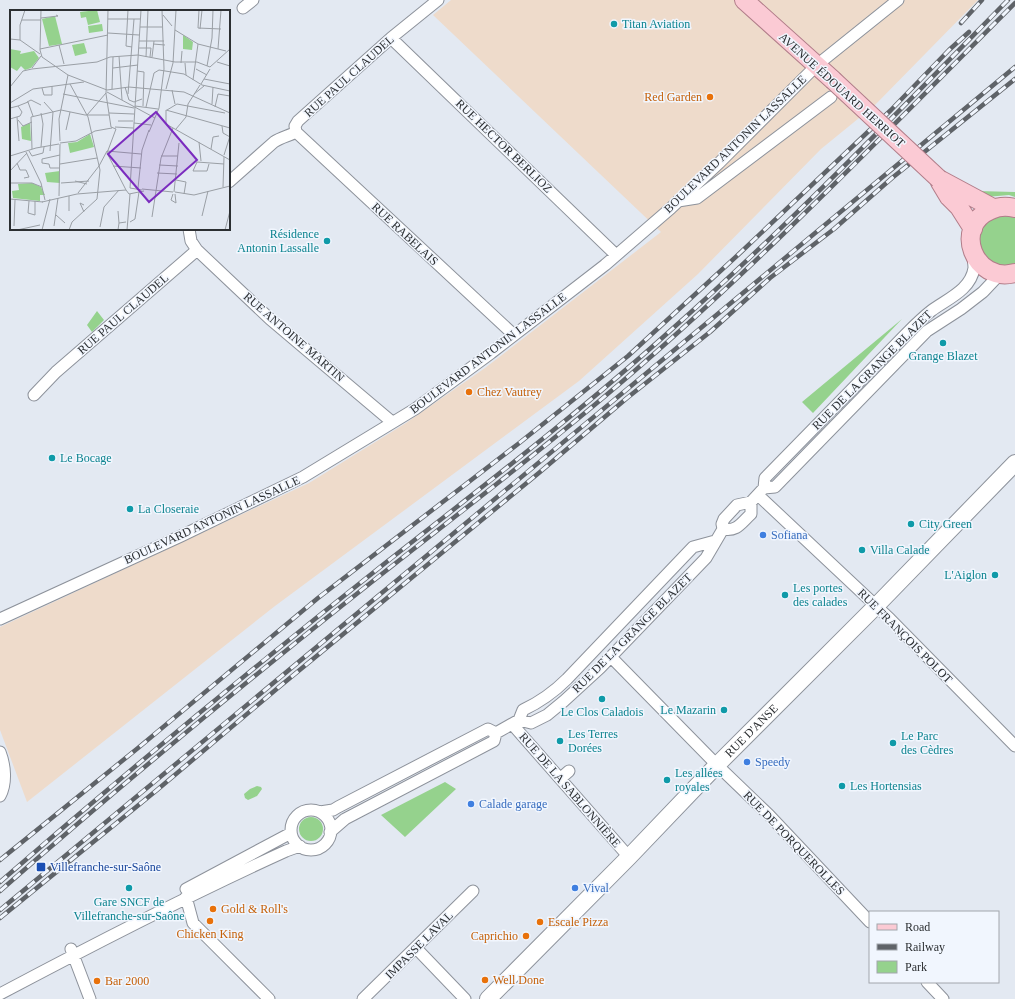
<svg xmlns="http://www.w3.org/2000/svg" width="1015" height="999" viewBox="0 0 1015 999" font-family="Georgia,serif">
	<rect width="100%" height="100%" fill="#e3e9f2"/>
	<path fill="#eedbcb" d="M 451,0 L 978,0 L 875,105 L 821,149 L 698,274 L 579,381 L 275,606 L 27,802 L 0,730 L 0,627 L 309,483 L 406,423 L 485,368 L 661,232 L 433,15 Z"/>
	<path fill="#95d28d" d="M 977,191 L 1015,192 L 1015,197 L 1009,195 L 986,197 Z
		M 1006,215 L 1015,218 L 1015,263 C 984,276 964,231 994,217 C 997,215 1003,215 1006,215 Z
		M 97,311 L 104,320 L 92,332 L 87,325 Z
		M 902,319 L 813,413 L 802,402 Z
		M 445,782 L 456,789 L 405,837 L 381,815 Z
		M 257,786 L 261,787 L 262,789 L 257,796 L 248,800 L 245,798 L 244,794 L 250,789 Z
		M299 829a12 12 0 1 1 24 0a12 12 0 1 1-24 0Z"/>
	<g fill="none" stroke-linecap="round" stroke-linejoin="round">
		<g stroke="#8d929b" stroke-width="13">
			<path id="street" d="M 243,8 L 253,0
				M 391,38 L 616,255
				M 296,132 L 514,335
				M 296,132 L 295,126 L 298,121 L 391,38 L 438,0
				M 229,182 L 274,142 C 281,137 289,136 296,132
				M 678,201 L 697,198 L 831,97
				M 189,229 L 191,241 L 197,250 L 270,319 L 392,422
				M 34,395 L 56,372 L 197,250
				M 764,488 L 765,478 L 906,334 C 914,326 922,318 931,311 C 947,299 971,290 974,268 C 974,264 973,259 973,255
				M 758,495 L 890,619 L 1015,746
				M 723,529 C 737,532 741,523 751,514 L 751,502
				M 0,619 L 181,536 L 303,477 L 415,409 L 491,353 L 605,265 L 671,208 L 719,163 L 817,65 L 898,0
				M 611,657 L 717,765 L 769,815 L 870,922
				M 519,720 L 523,710 C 540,702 554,692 567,679 L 693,547 L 715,541
				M 512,724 L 629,857
				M 496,733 L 519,720 L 531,723 L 547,715 L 564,701 L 600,668 L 706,558 L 723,529 L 722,524 L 724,519 L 737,505 L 751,502 L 764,488 L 775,487 L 927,331 L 961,309 L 983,292 L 1000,274
				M 0,752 C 5,765 7,783 0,796
				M 561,778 L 569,771
				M291 830a20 20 0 1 1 40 0a20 20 0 1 1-40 0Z
				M 320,812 L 333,810 L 338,807 L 488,729 L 496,733
				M 330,832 L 345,819 L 494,741 L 496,733
				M 186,889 L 291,833
				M 186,897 L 193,923 L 269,999
				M 416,948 L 465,999
				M 71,949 L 90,999
				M 927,982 L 943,999
				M 0,994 C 94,944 189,895 286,851 L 300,846
				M 363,999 L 473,891"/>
		</g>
		<g stroke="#8d929b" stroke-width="18">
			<g id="secondary">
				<path id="s1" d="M 488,999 L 629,857 L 717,765 L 876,606 L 1015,463"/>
			</g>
		</g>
		<g stroke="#b17d89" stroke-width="20">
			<path id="primary" d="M 744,0 L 833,80
				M 939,179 L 993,208
				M 940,182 L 949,197 L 959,207 L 973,229
				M 1015,208 C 1007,206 999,206 991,210 C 952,226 974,284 1015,273"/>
		</g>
		<use href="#street" stroke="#fff" stroke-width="11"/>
		<use href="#secondary" stroke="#fff" stroke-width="16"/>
		<use href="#primary" stroke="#fbcad4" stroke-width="18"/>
		<g stroke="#5f6368" stroke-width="4.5">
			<path id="rail" d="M 961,23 L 982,0
				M 0,860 L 138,748 L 318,598 L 518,444 L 628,356 L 740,253 L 891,110 L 949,50 L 969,32
				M 0,882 C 124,774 250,670 379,568 C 478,490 578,414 671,330 C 789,225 898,112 1008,0
				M 0,891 C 114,791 231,694 349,600 C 434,532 521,467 604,397 C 749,275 881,137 1015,3
				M 0,910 L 1015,67
				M 0,918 L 157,790 L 279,687 L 540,472 L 627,398 L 710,332 L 770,278 L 834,229 L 892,178 L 1015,79"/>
		</g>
		<use href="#rail" stroke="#f1f6fe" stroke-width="3" stroke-dasharray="9" stroke-linecap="butt"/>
		<g stroke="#b17d89" stroke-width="20" stroke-linecap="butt">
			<path id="primary-bridge" d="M 833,80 L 939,179"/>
		</g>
		<use href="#primary-bridge" stroke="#fbcad4" stroke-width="18"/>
	</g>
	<g fill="#0f9aa8" stroke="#f1f6fe" stroke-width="1.5">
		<circle cx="614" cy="24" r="4"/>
		<circle cx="327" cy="241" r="4"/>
		<circle cx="943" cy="343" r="4"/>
		<circle cx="52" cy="458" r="4"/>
		<circle cx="130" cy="509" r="4"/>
		<circle cx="911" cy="524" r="4"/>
		<circle cx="862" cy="550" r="4"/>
		<circle cx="995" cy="575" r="4"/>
		<circle cx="785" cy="595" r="4"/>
		<circle cx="602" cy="699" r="4"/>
		<circle cx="724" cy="710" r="4"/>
		<circle cx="560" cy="741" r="4"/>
		<circle cx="893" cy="743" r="4"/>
		<circle cx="667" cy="780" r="4"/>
		<circle cx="842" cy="786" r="4"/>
		<circle cx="129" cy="888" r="4"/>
	</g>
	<g fill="#e8710a" stroke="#f1f6fe" stroke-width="1.5">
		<circle cx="710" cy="97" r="4"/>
		<circle cx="469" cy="392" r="4"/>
		<circle cx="213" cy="909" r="4"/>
		<circle cx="210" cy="921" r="4"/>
		<circle cx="540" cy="922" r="4"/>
		<circle cx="526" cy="936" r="4"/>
		<circle cx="485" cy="980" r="4"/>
		<circle cx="97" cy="981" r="4"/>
	</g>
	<g fill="#3f7fe0" stroke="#f1f6fe" stroke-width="1.5">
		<circle cx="763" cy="535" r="4"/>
		<circle cx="747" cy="762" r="4"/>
		<circle cx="471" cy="804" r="4"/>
		<circle cx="575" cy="888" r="4"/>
	</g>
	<rect fill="#1a4fb4" stroke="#f1f6fe" stroke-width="1.5" x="36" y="862" width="10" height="10" rx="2"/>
	<g text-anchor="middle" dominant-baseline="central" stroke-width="3" stroke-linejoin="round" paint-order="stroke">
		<g font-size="12" fill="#0d838f" stroke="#f1f6fe" text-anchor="start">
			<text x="622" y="24">Titan Aviation</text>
			<text x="319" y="234" text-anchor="end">Résidence<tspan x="319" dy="14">Antonin Lassalle</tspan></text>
			<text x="943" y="356" text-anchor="middle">Grange Blazet</text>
			<text x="60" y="458">Le Bocage</text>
			<text x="138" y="509">La Closeraie</text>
			<text x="919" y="524">City Green</text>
			<text x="870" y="550">Villa Calade</text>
			<text x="987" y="575" text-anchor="end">L'Aiglon</text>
			<text x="793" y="588">Les portes<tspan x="793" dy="14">des calades</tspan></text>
			<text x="716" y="710" text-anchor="end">Le Mazarin</text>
			<text x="602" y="712" text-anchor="middle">Le Clos Caladois</text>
			<text x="568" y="734">Les Terres<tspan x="568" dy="14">Dorées</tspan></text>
			<text x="901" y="736">Le Parc<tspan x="901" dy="14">des Cèdres</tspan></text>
			<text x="675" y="773">Les allées<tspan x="675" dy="14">royales</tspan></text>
			<text x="850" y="786">Les Hortensias</text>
			<text x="129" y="902" text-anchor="middle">Gare SNCF de<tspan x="129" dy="14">Villefranche-sur-Saône</tspan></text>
		</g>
		<g font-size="12" fill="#2c2f32" stroke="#f1f6fe">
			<text transform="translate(349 76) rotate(-42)">RUE PAUL CLAUDEL</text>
			<text transform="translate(842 90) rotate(42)">AVENUE ÉDOUARD HERRIOT</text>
			<text transform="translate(735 144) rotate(-44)">BOULEVARD ANTONIN LASSALLE</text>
			<text transform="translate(504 146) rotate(44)">RUE HECTOR BERLIOZ</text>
			<text transform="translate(405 234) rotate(43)">RUE RABELAIS</text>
			<text transform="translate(123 314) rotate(-41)">RUE PAUL CLAUDEL</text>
			<text transform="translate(294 337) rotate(41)">RUE ANTOINE MARTIN</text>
			<text transform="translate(488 353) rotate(-37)">BOULEVARD ANTONIN LASSALLE</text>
			<text transform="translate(872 370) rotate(-45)">RUE DE LA GRANGE BLAZET</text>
			<text transform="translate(212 520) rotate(-25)">BOULEVARD ANTONIN LASSALLE</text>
			<text transform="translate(632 633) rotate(-45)">RUE DE LA GRANGE BLAZET</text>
			<text transform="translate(905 636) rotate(45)">RUE FRANÇOIS POLOT</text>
			<text stroke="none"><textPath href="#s1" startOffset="376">RUE D'ANSE</textPath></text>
			<text transform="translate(570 790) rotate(49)">RUE DE LA SABLONNIÈRE</text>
			<text transform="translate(794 843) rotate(46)">RUE DE PORQUEROLLES</text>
			<text transform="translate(419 945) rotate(-45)">IMPASSE LAVAL</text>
		</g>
		<g font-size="12" fill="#c56008" stroke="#f1f6fe" text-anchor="start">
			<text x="702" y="97" text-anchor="end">Red Garden</text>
			<text x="477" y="392">Chez Vautrey</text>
			<text x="221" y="909">Gold &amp; Roll's</text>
			<text x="548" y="922">Escale Pizza</text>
			<text x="210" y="934" text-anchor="middle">Chicken King</text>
			<text x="518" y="936" text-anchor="end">Caprichio</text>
			<text x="493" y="980">Well Done</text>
			<text x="105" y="981">Bar 2000</text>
		</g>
		<g font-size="12" fill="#366cbe" stroke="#f1f6fe" text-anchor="start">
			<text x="771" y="535">Sofiana</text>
			<text x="755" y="762">Speedy</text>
			<text x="479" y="804">Calade garage</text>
			<text x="583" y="888">Vival</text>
		</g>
		<g font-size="12" fill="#164399" stroke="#f1f6fe" text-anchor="start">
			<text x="50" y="867">Villefranche-sur-Saône</text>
		</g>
	</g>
	<g transform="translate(10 10)">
		<rect width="220" height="220" fill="#e3e9f2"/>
		<path d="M 87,0 L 90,12 L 78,15 L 76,7 L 71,8 L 70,2 ZM 45,6 L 52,34 L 39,36 L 32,9 ZM 92,14 L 93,21 L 79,23 L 78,16 ZM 173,25 L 183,32 L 182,40 L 173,39 ZM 74,33 L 77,43 L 65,46 L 62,35 ZM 0,39 L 11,41 L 10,44 L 24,41 L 29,48 L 21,58 L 15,60 L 11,56 L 7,61 L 0,57 ZM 20,113 L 21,131 L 12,129 L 11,117 ZM 80,124 L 84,137 L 60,143 L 58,133 L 67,132 ZM 50,161 L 50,173 L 37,172 L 35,163 ZM 22,173 L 31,177 L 35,185 L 30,185 L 30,191 L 3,188 L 2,181 L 9,180 L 8,174 Z" fill="#95d28d"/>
		<path fill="none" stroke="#9a9fa5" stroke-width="1" d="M 31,0 L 30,40 L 32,47 L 58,65 L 97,80M 98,0 L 96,84 L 101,117 L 106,119 L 97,143 L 116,180M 118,0 L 116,36 L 122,37M 189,0 L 188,18 L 211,19M 153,5 L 162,16M 31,8 L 48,6 L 46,5M 98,9 L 130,9M 12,10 L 31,10M 130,17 L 152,17M 190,19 L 192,0M 165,20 L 188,34 L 216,41M 98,23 L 129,25M 0,29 L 10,30 L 30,44M 10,30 L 10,15 L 15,0M 129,31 L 154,31M 143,34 L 155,35M 49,35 L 54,54M 129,38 L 141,38 L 140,47M 30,39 L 98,25M 208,39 L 211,0M 109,46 L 112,90M 136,47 L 138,0M 142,47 L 144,31M 207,52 L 220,56M 171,53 L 172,41M 175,53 L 176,65M 197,56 L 202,28 L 203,0M 22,58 L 31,46M 103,58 L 128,55M 186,59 L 197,65M 127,61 L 134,62 L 133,96M 194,69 L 220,74M 183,70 L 188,34M 191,74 L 200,59M 0,77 L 13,61 L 22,59 L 87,52 L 100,47 L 128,45 L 165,52 L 187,52 L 200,57 L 220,39M 115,77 L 119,90 L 124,92 L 132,89M 32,78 L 34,85 L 42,85 L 42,76M 102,79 L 103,47M 156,79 L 163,53 L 166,0M 97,80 L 119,77 L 174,82 L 220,103M 162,80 L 165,94M 97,82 L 145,108M 53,84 L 124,98M 118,84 L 124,9M 184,84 L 194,76M 17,92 L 21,90 L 31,95M 34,92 L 43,102 L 40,141M 0,93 L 23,79 L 74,72M 202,94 L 203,77M 8,96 L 18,92 L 23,106M 125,96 L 148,99M 136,97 L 144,63 L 149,60 L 174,64 L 192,75 L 220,81M 205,97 L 208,84 L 220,86M 0,98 L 8,96 L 12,102 L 10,106 L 0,109M 156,100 L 156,114 L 220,150M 156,100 L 220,118M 157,100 L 167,94 L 215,103M 99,103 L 124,104M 77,105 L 96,83M 7,107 L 9,131M 8,110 L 13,116 L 22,112M 108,111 L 123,111M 124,113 L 141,115M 212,116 L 213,123 L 220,127M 105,117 L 123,118M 166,119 L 176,107 L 178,94 L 190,75M 56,120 L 60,102M 139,122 L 149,98 L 154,59 L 152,0M 50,131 L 49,109 L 58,65M 189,132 L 191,151M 50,133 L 66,131 L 85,121 L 102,118M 31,137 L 33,114 L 31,103M 22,139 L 21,107 L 51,100 L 75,105 L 99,105M 201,139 L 203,127 L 209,126M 19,141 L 22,146 L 33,143 L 34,137M 16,142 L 31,173 L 35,190M 50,145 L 32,149 L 32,153 L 39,154 L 40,158 L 50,158M 214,145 L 220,126M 0,146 L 26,138 L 49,134M 151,146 L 168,146M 7,153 L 10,160 L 16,160 L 19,167 L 14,168M 50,154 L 87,148M 199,154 L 197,161 L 183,161 L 187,152 L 214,154M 149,155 L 168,156M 103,156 L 131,158M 0,161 L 17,143M 147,163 L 167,164M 166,170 L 176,172 L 174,184M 65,171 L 77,174M 0,173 L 22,173 L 32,177M 51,173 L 79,171M 213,177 L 214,147M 120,178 L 131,0M 120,178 L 132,180M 128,178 L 132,140 L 139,120M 132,179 L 163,182M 116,180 L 119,184 L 134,181M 164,182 L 169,133M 165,182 L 184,185 L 220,176M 68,183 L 89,156 L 97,141 L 131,144M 163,184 L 161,190 L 166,193 L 165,184M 49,186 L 50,134M 59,186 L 59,201M 0,189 L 33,192M 19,191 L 18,203 L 25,205 L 25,191M 32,192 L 67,184 L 116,180M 108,201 L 109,213M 74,202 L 70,193 L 74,195M 46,205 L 55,213M 192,206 L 198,181M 142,207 L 151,148 L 163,118M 120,212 L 125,209 L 129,182M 4,216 L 5,190M 44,216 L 48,188M 90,217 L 94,197 L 109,180M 7,220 L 30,215M 32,220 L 40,189M 59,220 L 62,212 L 87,189 L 90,160 L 78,107 L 60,74M 108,220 L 109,213 L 116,212M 117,220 L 120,184M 215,220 L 220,201"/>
		<path fill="#7b2cbf" fill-opacity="0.15" stroke="#7b2cbf" stroke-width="2" d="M 146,102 L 187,150 L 139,192 L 98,144 Z"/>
		<rect width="220" height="220" fill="none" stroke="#2c2f32" stroke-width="2"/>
	</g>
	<rect x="869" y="911" width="130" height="72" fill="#f1f6fe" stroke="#a2a6ac"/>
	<rect x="877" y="924" width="20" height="6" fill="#fbcad4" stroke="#a2a6ac"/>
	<text x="905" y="931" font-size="12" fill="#2c2f32">Road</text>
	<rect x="877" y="944" width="20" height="6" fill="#5f6368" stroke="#a2a6ac"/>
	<text x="905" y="951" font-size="12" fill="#2c2f32">Railway</text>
	<rect x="877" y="961" width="20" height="12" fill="#95d28d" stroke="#a2a6ac"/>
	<text x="905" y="971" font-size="12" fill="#2c2f32">Park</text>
</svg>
